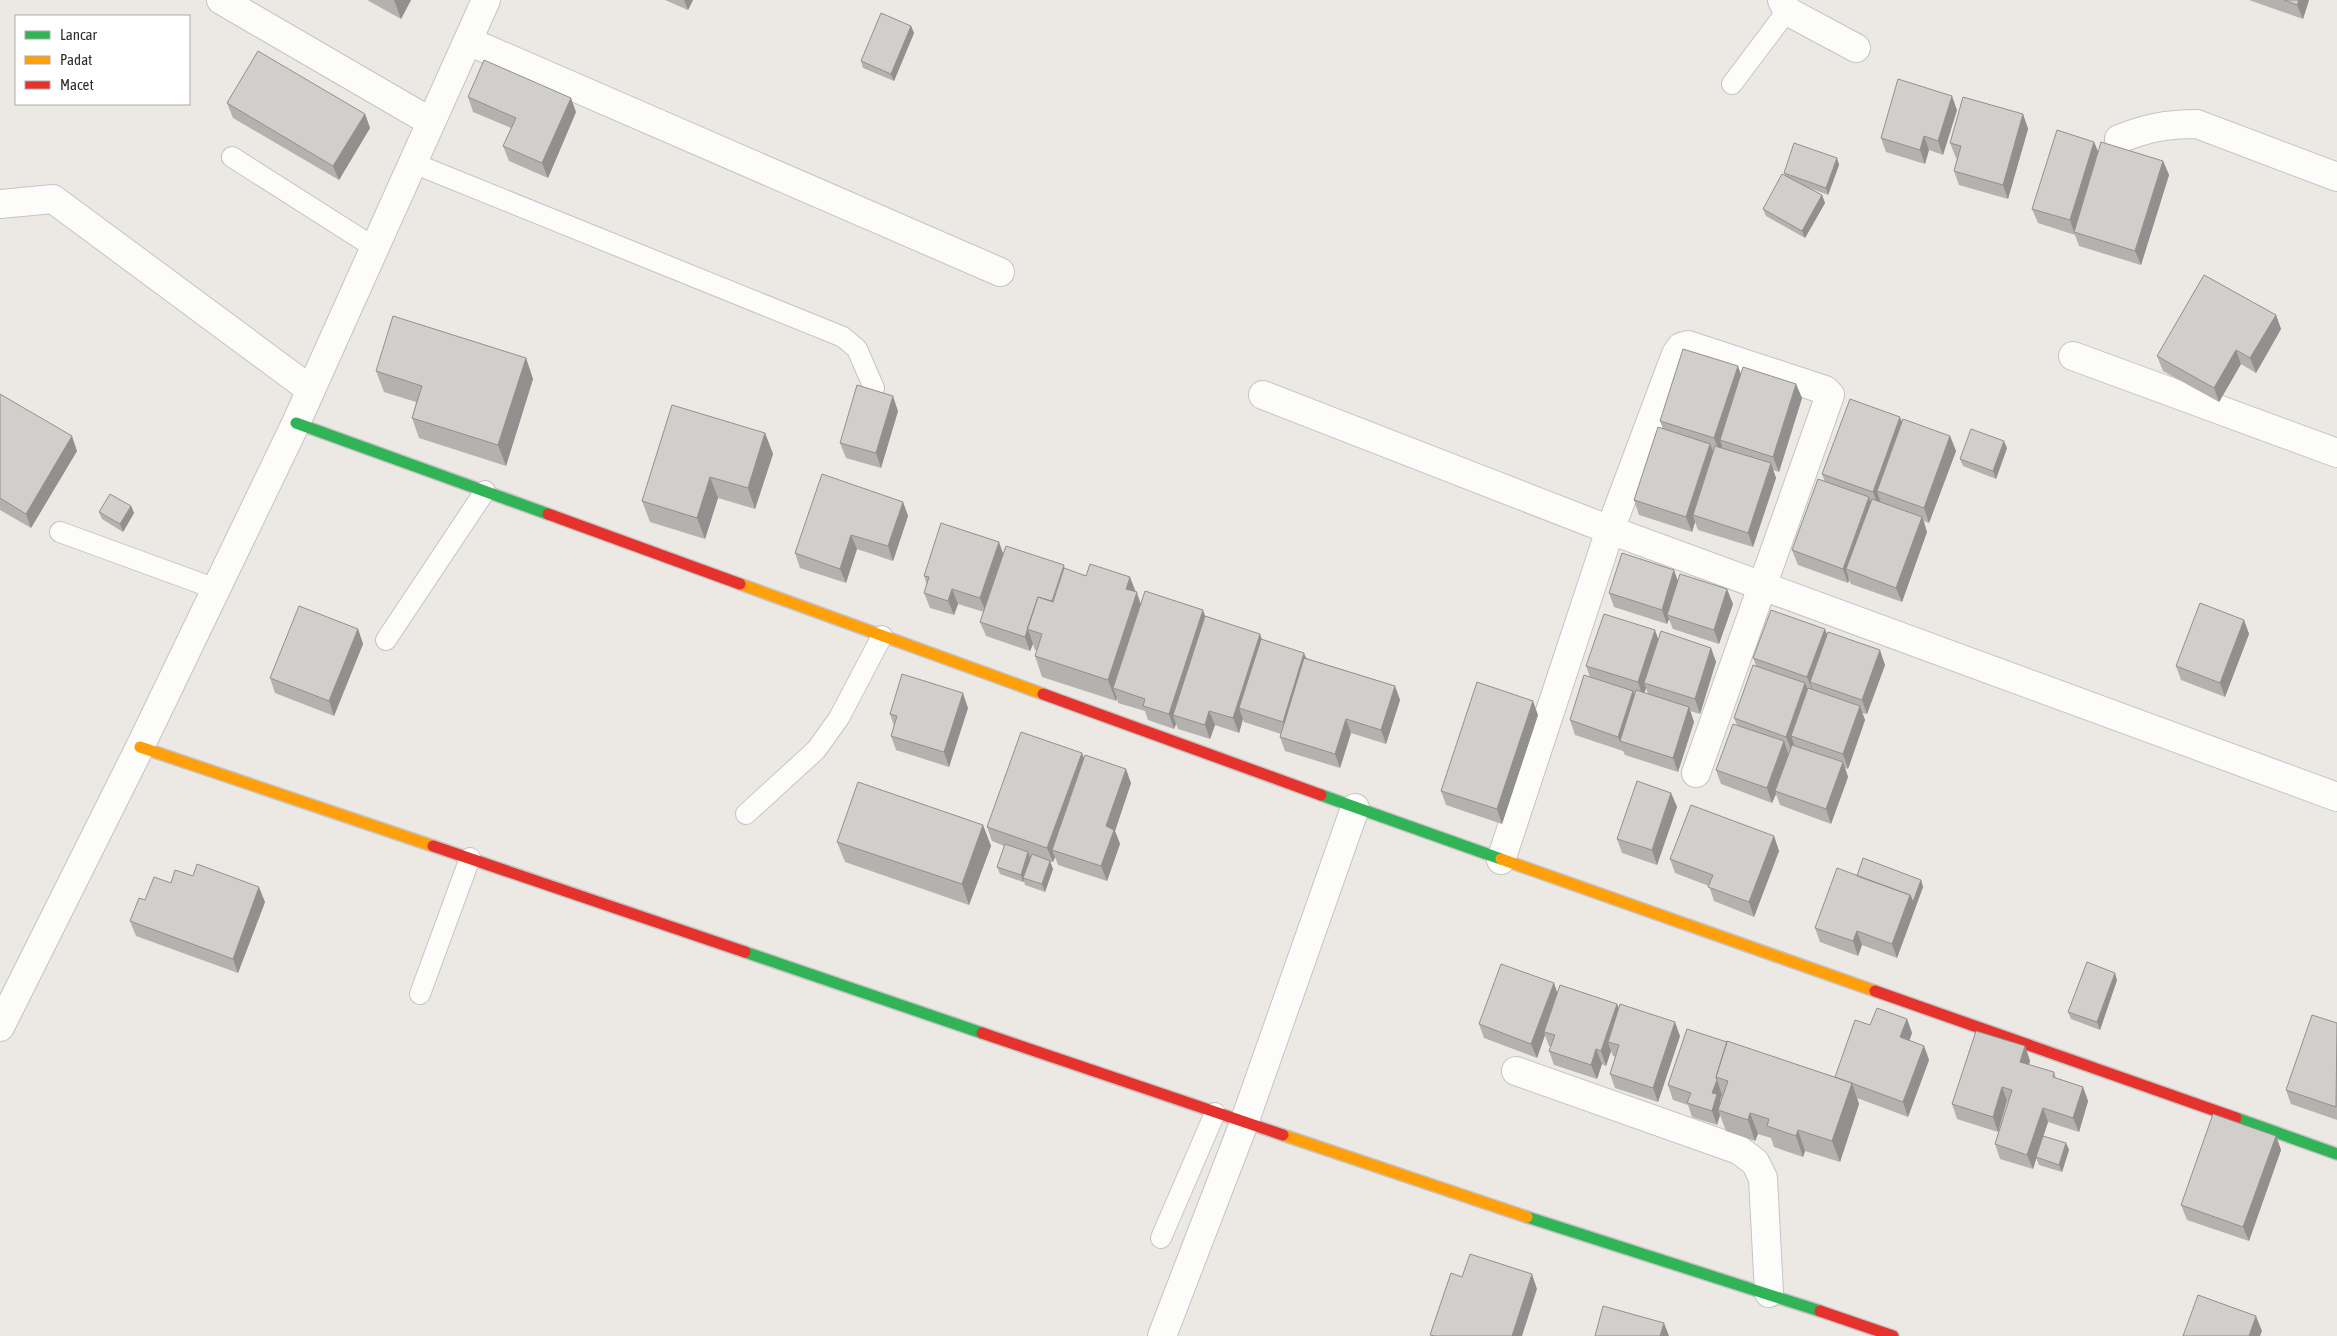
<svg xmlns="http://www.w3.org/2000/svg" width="2337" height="1336" viewBox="0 0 2337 1336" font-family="'Asap Condensed',sans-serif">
	<rect width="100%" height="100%" fill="#ece8e4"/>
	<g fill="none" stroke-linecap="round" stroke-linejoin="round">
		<g stroke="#c5c4c5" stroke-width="22">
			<path id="lane" d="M 1732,84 L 1787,11
				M 232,157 L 375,248
				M 413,163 L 843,337 L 857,349 L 874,388
				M 60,532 L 216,589
				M 386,640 L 485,491
				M 746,814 L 816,750 L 839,718 L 882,636
				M 420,994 L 470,858
				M 1161,1238 L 1215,1113"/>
		</g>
		<g stroke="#c5c4c5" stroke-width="30">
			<path id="street" d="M 221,0 L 431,122
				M 1782,0 L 1787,11 L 1856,48
				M 468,41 L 1000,272
				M 2119,139 C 2147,128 2166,124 2197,124 L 2337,177
				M 0,204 L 53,199 L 311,390
				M 2073,356 L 2337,453
				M 1263,395 L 1610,530 L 2337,797
				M 1501,860 L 1610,530 L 1676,354 L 1681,347 L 1688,345 L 1825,390 L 1830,395 L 1696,773
				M 0,1027 L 140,747 L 296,423 L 486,0
				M 1516,1071 L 1739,1150 L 1755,1162 L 1763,1178 L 1769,1293
				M 1162,1336 L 1244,1123 L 1355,808"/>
		</g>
		<g stroke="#c5c4c5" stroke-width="14">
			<path id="fast" d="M 296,423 L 548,514
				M 1321,795 L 1501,859
				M 745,952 L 982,1033
				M 2236,1118 L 2337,1154
				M 1527,1217 L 1820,1311"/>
		</g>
		<g stroke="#c5c4c5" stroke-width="14">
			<path id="slow" d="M 740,584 L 1043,694
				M 140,747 L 433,846
				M 1501,859 L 1875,991
				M 1283,1135 L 1527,1217"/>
		</g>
		<g stroke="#c5c4c5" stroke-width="14">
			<path id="jam" d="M 548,514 L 740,584
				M 1043,694 L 1321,795
				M 433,846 L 745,952
				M 1875,991 L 2236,1118
				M 982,1033 L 1283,1135
				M 1820,1311 L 1893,1336"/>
		</g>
		<use href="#lane" stroke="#fcfcfb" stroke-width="20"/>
		<use href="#street" stroke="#fcfcfb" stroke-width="28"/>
		<use href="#fast" stroke="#30b455" stroke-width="11"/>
		<use href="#slow" stroke="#ff9f0a" stroke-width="11"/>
		<use href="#jam" stroke="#e5322d" stroke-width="11"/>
	</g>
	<path fill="#b4b1af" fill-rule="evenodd" d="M 367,0 L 411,0 L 401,19 Z
		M 665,0 L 693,0 L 688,10 Z
		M 2249,0 L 2309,0 L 2303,19 Z
		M 911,26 L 914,33 L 894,81 L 863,68 L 861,61 Z
		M 468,97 L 576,112 L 548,178 L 509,161 L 503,146 L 511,128 L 473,112 Z
		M 227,103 L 365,114 L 370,128 L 339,180 L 233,118 Z
		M 1957,110 L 1943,155 L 1929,150 L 1925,164 L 1886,152 L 1881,138 Z
		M 2023,114 L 2028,129 L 2008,199 L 1959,185 L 1954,171 L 1957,158 L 1956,158 L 1950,143 Z
		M 2094,142 L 2098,152 L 2163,161 L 2169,175 L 2141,265 L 2079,246 L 2075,235 L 2038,223 L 2032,209 Z
		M 1837,158 L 1839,165 L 1828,195 L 1810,188 L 1822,195 L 1825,203 L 1805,238 L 1766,216 L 1763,209 L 1785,175 L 1784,173 Z
		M 2276,315 L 2281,329 L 2256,373 L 2241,364 L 2219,402 L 2163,371 L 2157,356 Z
		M 526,358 L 533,379 L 506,466 L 419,438 L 412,418 L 416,402 L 384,392 L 376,371 Z
		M 1741,374 L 1796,384 L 1802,398 L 1779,472 L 1773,470 L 1776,478 L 1753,547 L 1698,530 L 1695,522 L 1692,532 L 1639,515 L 1634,500 L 1663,429 L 1660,421 Z
		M 0,394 L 77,451 L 31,528 L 0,510 Z
		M 898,411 L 881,468 L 846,458 L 840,443 Z
		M 1902,422 L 1950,436 L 1956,451 L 1929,523 L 1924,521 L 1927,532 L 1902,602 L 1851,584 L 1849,580 L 1848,583 L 1798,565 L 1792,550 L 1825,482 L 1822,474 Z
		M 765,433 L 773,454 L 755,509 L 718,498 L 705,539 L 650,522 L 642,501 Z
		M 2007,448 L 1996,479 L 1963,466 L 1960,459 Z
		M 903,502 L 908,516 L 893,561 L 857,549 L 846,583 L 800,568 L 795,553 Z
		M 131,506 L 134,513 L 123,532 L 102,519 L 99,512 Z
		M 1003,553 L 1064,565 L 1065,569 L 1137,592 L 1141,604 L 1205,616 L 1306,658 L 1395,686 L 1400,700 L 1386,744 L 1351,733 L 1340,768 L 1285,751 L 1280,737 L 1281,734 L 1244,722 L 1243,719 L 1239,733 L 1215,725 L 1210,739 L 1178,729 L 1176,724 L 1174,729 L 1148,720 L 1145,711 L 1118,703 L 1117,698 L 1116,701 L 1042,677 L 1035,656 L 1037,650 L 1035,650 L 1033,644 L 1030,651 L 986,636 L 980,622 L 984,612 L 958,604 L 954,615 L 930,608 L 924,593 L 927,585 L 924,576 Z
		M 1674,570 L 1678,581 L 1733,604 L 1719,644 L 1673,629 L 1669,619 L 1667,624 L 1614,607 L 1609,593 Z
		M 2244,620 L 2249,634 L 2225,697 L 2181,680 L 2176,666 Z
		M 358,629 L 363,644 L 334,716 L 275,693 L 270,678 Z
		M 1825,629 L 1827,635 L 1885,665 L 1867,714 L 1862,713 L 1865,720 L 1848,769 L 1845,768 L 1848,777 L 1831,824 L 1780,805 L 1776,794 L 1772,803 L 1721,784 L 1716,770 L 1737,725 L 1734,718 L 1756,665 L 1753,658 Z
		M 1658,639 L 1711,648 L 1716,662 L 1700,714 L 1690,711 L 1694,722 L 1678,772 L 1625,755 L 1623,751 L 1575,735 L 1570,720 L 1590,677 L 1586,666 ZM 1646,688 L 1648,694 L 1644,693 Z
		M 968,708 L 949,767 L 896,750 L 891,736 L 894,726 L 890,714 Z
		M 1538,715 L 1502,824 L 1446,805 L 1441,791 Z
		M 1082,753 L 1084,759 L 1131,783 L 1115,831 L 1120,844 L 1107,881 L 1058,865 L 1055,857 L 1053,862 L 1050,862 L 1053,869 L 1045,892 L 1025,885 L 1024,881 L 1023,882 L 1000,874 L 997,867 L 1004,846 L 992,841 L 987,827 Z
		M 1671,793 L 1677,807 L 1657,865 L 1622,853 L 1617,839 Z
		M 983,825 L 991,846 L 969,905 L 845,862 L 837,842 Z
		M 1774,836 L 1779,851 L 1754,917 L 1714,901 L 1709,886 L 1675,873 L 1670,859 Z
		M 1857,876 L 1921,880 L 1923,887 L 1897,958 L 1862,945 L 1858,956 L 1820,942 L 1815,928 Z
		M 171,883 L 265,902 L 238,973 L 136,936 L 130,921 L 145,900 Z
		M 2117,980 L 2100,1030 L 2071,1019 L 2068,1012 Z
		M 1554,983 L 1557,993 L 1619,1008 L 1680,1036 L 1658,1102 L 1615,1088 L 1610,1074 L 1616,1057 L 1613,1056 L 1611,1051 L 1606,1066 L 1602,1064 L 1597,1079 L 1554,1065 L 1549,1051 L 1551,1046 L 1549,1046 L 1545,1035 L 1537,1058 L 1484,1038 L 1479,1024 Z
		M 1907,1019 L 1912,1033 L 1909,1040 L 1924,1046 L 1929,1060 L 1908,1117 L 1857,1098 L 1859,1104 L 1840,1162 L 1805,1151 L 1803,1157 L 1774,1147 L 1771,1138 L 1758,1134 L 1755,1141 L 1726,1131 L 1720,1115 L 1717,1125 L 1692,1117 L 1688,1105 L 1673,1100 L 1668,1085 L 1687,1029 L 1835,1077 L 1870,1025 ZM 1722,1095 L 1723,1097 L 1721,1103 L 1720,1101 Z
		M 2337,1023 L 2337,1120 L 2291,1104 L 2286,1090 Z
		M 2025,1046 L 2030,1061 L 2029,1065 L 2054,1072 L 2056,1078 L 2083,1087 L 2088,1101 L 2079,1132 L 2048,1122 L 2043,1136 L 2066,1143 L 2069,1150 L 2062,1172 L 2039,1165 L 2036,1158 L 2033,1169 L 2000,1159 L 1995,1144 L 2008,1101 L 2007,1101 L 1998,1132 L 1957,1119 L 1952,1104 Z
		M 2276,1136 L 2281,1150 L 2249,1241 L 2187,1220 L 2181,1205 Z"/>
	<path fill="#92908e" d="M 394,0 L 411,0 L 401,19 Z
		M 684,0 L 693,0 L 688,10 Z
		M 2299,0 L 2309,0 L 2303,19 L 2297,5 Z
		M 911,26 L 914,33 L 894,81 L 891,74 Z
		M 1952,96 L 1957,110 L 1943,155 L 1938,141 Z
		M 571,98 L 576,112 L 548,178 L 542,163 Z
		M 365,114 L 370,128 L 339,180 L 333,166 Z
		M 2023,114 L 2028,129 L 2008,199 L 2003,185 Z
		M 1924,136 L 1929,150 L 1925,164 L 1920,150 Z
		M 2094,142 L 2100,156 L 2074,232 L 2070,220 Z
		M 1837,158 L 1839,165 L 1828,195 L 1826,188 Z
		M 2163,161 L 2169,175 L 2141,265 L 2135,251 Z
		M 1822,195 L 1825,203 L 1805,238 L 1802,231 Z
		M 2276,315 L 2281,329 L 2256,373 L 2250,358 Z
		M 2236,350 L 2241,364 L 2219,402 L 2214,388 Z
		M 526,358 L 533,379 L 506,466 L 498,445 Z
		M 1738,366 L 1743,380 L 1720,440 L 1722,446 L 1720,453 L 1714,438 Z
		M 1796,384 L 1802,398 L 1779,472 L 1773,457 Z
		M 893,396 L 898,411 L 881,468 L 876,453 Z
		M 1900,417 L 1906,432 L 1877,491 L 1880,500 L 1878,506 L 1873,492 Z
		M 765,433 L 773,454 L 755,509 L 748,488 Z
		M 72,436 L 77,451 L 31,528 L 26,514 Z
		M 1950,436 L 1956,451 L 1929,523 L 1924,508 Z
		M 2004,441 L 2007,448 L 1996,479 L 1993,471 Z
		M 1710,444 L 1716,458 L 1693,515 L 1695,522 L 1692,532 L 1686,517 Z
		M 1771,463 L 1776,478 L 1753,547 L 1748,533 Z
		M 710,477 L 718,498 L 705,539 L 697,518 Z
		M 1869,497 L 1874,512 L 1846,569 L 1849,580 L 1848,583 L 1843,569 Z
		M 903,502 L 908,516 L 893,561 L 888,546 Z
		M 131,506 L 134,513 L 123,532 L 120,524 Z
		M 1922,517 L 1927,532 L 1902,602 L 1896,588 Z
		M 851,535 L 857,549 L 846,583 L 840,569 Z
		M 999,542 L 1004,556 L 986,612 L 980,598 Z
		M 1674,570 L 1679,585 L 1667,615 L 1669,619 L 1667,624 L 1662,610 Z
		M 1130,577 L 1144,613 L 1113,688 L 1117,698 L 1116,701 L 1108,680 L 1126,589 Z
		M 952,589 L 958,604 L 954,615 L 948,601 Z
		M 1727,589 L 1733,604 L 1719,644 L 1714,630 Z
		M 1203,610 L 1208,624 L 1173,715 L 1176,724 L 1174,729 L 1169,714 Z
		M 2244,620 L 2249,634 L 2225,697 L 2220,683 Z
		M 358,629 L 363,644 L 334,716 L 329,701 Z
		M 1028,629 L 1033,644 L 1030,651 L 1025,637 Z
		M 1825,629 L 1830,644 L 1810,682 L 1813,690 L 1813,692 L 1807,677 Z
		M 1655,630 L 1660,644 L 1644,683 L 1646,688 L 1643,697 L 1638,682 Z
		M 1260,634 L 1265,648 L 1239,708 L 1243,719 L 1239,733 L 1233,718 Z
		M 1711,648 L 1716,662 L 1700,714 L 1695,699 Z
		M 1880,650 L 1885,665 L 1867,714 L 1862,700 Z
		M 1304,653 L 1310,667 L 1288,736 L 1283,722 Z
		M 1805,683 L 1811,697 L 1791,736 L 1794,744 L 1792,751 L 1786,737 Z
		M 1395,686 L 1400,700 L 1386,744 L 1381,730 Z
		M 1633,691 L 1638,706 L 1620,741 L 1618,737 Z
		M 963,693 L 968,708 L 949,767 L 944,752 Z
		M 1533,701 L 1538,715 L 1502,824 L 1497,809 Z
		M 1860,706 L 1865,720 L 1848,769 L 1843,754 Z
		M 1689,707 L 1694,722 L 1678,772 L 1673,758 Z
		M 1209,711 L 1215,725 L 1210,739 L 1205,725 Z
		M 1346,719 L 1351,733 L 1340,768 L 1335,754 Z
		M 1784,741 L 1789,756 L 1775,791 L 1776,794 L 1772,803 L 1767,788 Z
		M 1082,753 L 1087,767 L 1052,850 L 1055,857 L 1053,862 L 1047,848 Z
		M 1843,762 L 1848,777 L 1831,824 L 1826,809 Z
		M 1126,769 L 1131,783 L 1115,831 L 1120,844 L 1107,881 L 1101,866 L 1106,826 Z
		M 1671,793 L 1677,807 L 1657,865 L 1652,850 Z
		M 983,825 L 991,846 L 969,905 L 962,884 Z
		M 1774,836 L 1779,851 L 1754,917 L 1749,902 Z
		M 1028,852 L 1031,860 L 1023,878 L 1024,881 L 1023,882 L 1021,875 Z
		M 1050,861 L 1053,869 L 1045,892 L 1042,884 Z
		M 1921,880 L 1923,887 L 1897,958 L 1892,944 L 1910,895 Z
		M 259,887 L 265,902 L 238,973 L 233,959 Z
		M 1857,931 L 1862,945 L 1858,956 L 1853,941 Z
		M 2115,973 L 2117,980 L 2100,1030 L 2097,1022 Z
		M 1554,983 L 1559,998 L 1544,1032 L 1545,1035 L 1537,1058 L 1531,1044 Z
		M 1617,1004 L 1623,1018 L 1608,1042 L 1611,1051 L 1606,1066 L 1601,1051 Z
		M 1907,1019 L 1912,1033 L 1906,1051 L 1900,1037 Z
		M 1675,1022 L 1680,1036 L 1658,1102 L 1653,1088 Z
		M 1924,1046 L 1929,1060 L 1908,1117 L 1903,1102 Z
		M 2025,1046 L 2030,1061 L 2025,1076 L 2020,1062 Z
		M 1596,1049 L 1602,1064 L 1597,1079 L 1591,1065 Z
		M 1717,1080 L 1722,1095 L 1720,1101 L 1722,1108 L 1718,1110 L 1720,1115 L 1717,1125 L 1712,1111 L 1712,1093 Z
		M 1852,1083 L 1859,1104 L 1840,1162 L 1832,1141 Z
		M 2002,1087 L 2007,1101 L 1998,1132 L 1993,1117 Z
		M 2083,1087 L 2088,1101 L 2079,1132 L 2073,1118 Z
		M 2043,1108 L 2048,1122 L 2033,1169 L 2027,1155 Z
		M 1750,1113 L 1758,1134 L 1755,1141 L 1748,1120 Z
		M 1798,1130 L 1805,1151 L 1803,1157 L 1796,1136 Z
		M 2276,1136 L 2281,1150 L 2249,1241 L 2243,1227 Z
		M 2066,1143 L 2069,1150 L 2062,1172 L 2059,1165 Z
		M 1532,1274 L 1537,1289 L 1522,1336 L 1512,1336 Z
		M 2256,1316 L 2262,1331 L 2260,1336 L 2249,1336 Z
		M 1664,1323 L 1669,1336 L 1660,1336 Z"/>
	<path fill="#d1cecb" stroke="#92908e" d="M 2284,0 L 2299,0 L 2297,5 Z
		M 881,13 L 911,26 L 891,74 L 861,61 Z
		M 258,51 L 365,114 L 333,166 L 227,103 Z
		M 484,60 L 571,98 L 542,163 L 503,146 L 516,118 L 468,97 Z
		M 1898,79 L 1952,96 L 1938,141 L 1924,136 L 1920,150 L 1881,138 Z
		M 1963,97 L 2023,114 L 2003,185 L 1954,171 L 1961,146 L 1950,143 Z
		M 2057,130 L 2094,142 L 2070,220 L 2032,209 Z
		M 2101,142 L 2163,161 L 2135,251 L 2074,232 Z
		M 1794,143 L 1837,158 L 1826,188 L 1784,173 Z
		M 1782,174 L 1822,195 L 1802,231 L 1763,209 Z
		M 2204,275 L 2276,315 L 2250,358 L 2236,350 L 2214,388 L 2157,356 Z
		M 393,316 L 526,358 L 498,445 L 412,418 L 422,386 L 376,371 Z
		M 1683,349 L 1738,366 L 1714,438 L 1660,421 Z
		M 1743,367 L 1796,384 L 1773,457 L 1720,440 Z
		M 857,385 L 893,396 L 876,453 L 840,443 Z
		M 0,394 L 72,436 L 26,514 L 0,498 Z
		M 1850,399 L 1900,417 L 1873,492 L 1822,474 Z
		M 672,405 L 765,433 L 748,488 L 710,477 L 697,518 L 642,501 Z
		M 1903,419 L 1950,436 L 1924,508 L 1877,491 Z
		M 1658,427 L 1710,444 L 1686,517 L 1634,500 Z
		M 1971,429 L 2004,441 L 1993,471 L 1960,459 Z
		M 1715,446 L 1771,463 L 1748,533 L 1693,515 Z
		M 822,474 L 903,502 L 888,546 L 851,535 L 840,569 L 795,553 Z
		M 1818,479 L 1869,497 L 1843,569 L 1792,550 Z
		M 110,494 L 131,506 L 120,524 L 99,512 Z
		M 1872,499 L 1922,517 L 1896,588 L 1846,569 Z
		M 941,523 L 999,542 L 980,598 L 952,589 L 948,601 L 924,593 L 929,577 L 924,576 Z
		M 1006,546 L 1064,565 L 1052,601 L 1038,597 L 1025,637 L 980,622 Z
		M 1622,553 L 1674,570 L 1662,610 L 1609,593 Z
		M 1090,564 L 1130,577 L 1126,589 L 1137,592 L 1108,680 L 1035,656 L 1042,634 L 1027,629 L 1038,597 L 1053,602 L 1064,568 L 1086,576 Z
		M 1680,574 L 1727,589 L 1714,630 L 1667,615 Z
		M 1145,591 L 1203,610 L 1169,714 L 1143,706 L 1145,699 L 1113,688 Z
		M 2200,603 L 2244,620 L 2220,683 L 2176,666 Z
		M 299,606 L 358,629 L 329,701 L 270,678 Z
		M 1771,610 L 1825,629 L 1807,677 L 1753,658 Z
		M 1604,614 L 1655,630 L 1638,682 L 1586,666 Z
		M 1205,616 L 1260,634 L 1233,718 L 1209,711 L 1205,725 L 1173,715 Z
		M 1661,631 L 1711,648 L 1695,699 L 1644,683 Z
		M 1828,632 L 1880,650 L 1862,700 L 1810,682 Z
		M 1261,639 L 1304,653 L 1283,722 L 1239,708 Z
		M 1304,658 L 1395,686 L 1381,730 L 1346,719 L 1335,754 L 1280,737 Z
		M 1753,665 L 1805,683 L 1786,737 L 1734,718 Z
		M 902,674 L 963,693 L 944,752 L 891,736 L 897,716 L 890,714 Z
		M 1584,675 L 1633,691 L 1618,737 L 1570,720 Z
		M 1477,682 L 1533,701 L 1497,809 L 1441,791 Z
		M 1808,688 L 1860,706 L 1843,754 L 1791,736 Z
		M 1636,690 L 1689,707 L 1673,758 L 1620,741 Z
		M 1733,724 L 1784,741 L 1767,788 L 1716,770 Z
		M 1021,732 L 1082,753 L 1047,848 L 987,827 Z
		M 1792,745 L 1843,762 L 1826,809 L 1775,791 Z
		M 1085,755 L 1126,769 L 1106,826 L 1114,830 L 1101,866 L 1052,850 Z
		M 1637,781 L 1671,793 L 1652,850 L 1617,839 Z
		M 858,782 L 983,825 L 962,884 L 837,842 Z
		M 1691,805 L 1774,836 L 1749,902 L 1708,887 L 1713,875 L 1670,859 Z
		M 1005,844 L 1028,852 L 1021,875 L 997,867 Z
		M 1032,854 L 1050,861 L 1042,884 L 1023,878 Z
		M 1863,858 L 1921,880 L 1913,902 L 1910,895 L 1857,876 Z
		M 197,864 L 259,887 L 233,959 L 130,921 L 139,898 L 145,900 L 154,877 L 171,883 L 175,870 L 193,876 Z
		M 1837,868 L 1910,895 L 1892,944 L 1857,931 L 1853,941 L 1815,928 Z
		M 2087,962 L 2115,973 L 2097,1022 L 2068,1012 Z
		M 1501,964 L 1554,983 L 1531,1044 L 1479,1024 Z
		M 1560,985 L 1617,1004 L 1601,1051 L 1596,1049 L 1591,1065 L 1549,1051 L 1555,1035 L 1544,1032 Z
		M 1620,1004 L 1675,1022 L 1653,1088 L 1610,1074 L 1619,1045 L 1608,1042 Z
		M 1877,1008 L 1907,1019 L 1900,1037 L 1924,1046 L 1903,1102 L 1835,1077 L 1855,1020 L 1870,1025 Z
		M 2312,1015 L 2337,1023 L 2336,1107 L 2286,1090 Z
		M 1687,1029 L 1727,1042 L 1716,1077 L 1717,1080 L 1712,1093 L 1717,1094 L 1712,1111 L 1687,1103 L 1691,1093 L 1668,1085 Z
		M 1976,1031 L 2025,1046 L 2020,1062 L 2054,1072 L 2053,1077 L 2083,1087 L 2073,1118 L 2043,1108 L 2027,1155 L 1995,1144 L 2012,1090 L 2002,1087 L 1993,1117 L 1952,1104 Z
		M 1727,1041 L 1852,1083 L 1832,1141 L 1798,1130 L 1796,1136 L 1767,1126 L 1769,1119 L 1750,1113 L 1748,1120 L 1718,1110 L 1728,1081 L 1716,1077 Z
		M 2213,1114 L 2276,1136 L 2243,1227 L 2181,1205 Z
		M 2043,1136 L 2066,1143 L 2059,1165 L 2036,1157 Z
		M 1470,1254 L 1532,1274 L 1512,1336 L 1435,1336 L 1430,1335 L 1451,1273 L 1462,1277 Z
		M 2198,1295 L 2256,1316 L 2249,1336 L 2183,1336 Z
		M 1603,1306 L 1664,1323 L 1660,1336 L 1595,1336 Z"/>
	<rect x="15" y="15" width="175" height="90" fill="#ffffff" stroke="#ababab"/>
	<rect x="25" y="31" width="25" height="8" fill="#30b455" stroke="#ababab"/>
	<text x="60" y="40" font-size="15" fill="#2e2e2e">Lancar</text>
	<rect x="25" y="56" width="25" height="8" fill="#ff9f0a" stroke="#ababab"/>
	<text x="60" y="65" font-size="15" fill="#2e2e2e">Padat</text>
	<rect x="25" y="81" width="25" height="8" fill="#e5322d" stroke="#ababab"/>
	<text x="60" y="90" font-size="15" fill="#2e2e2e">Macet</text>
</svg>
